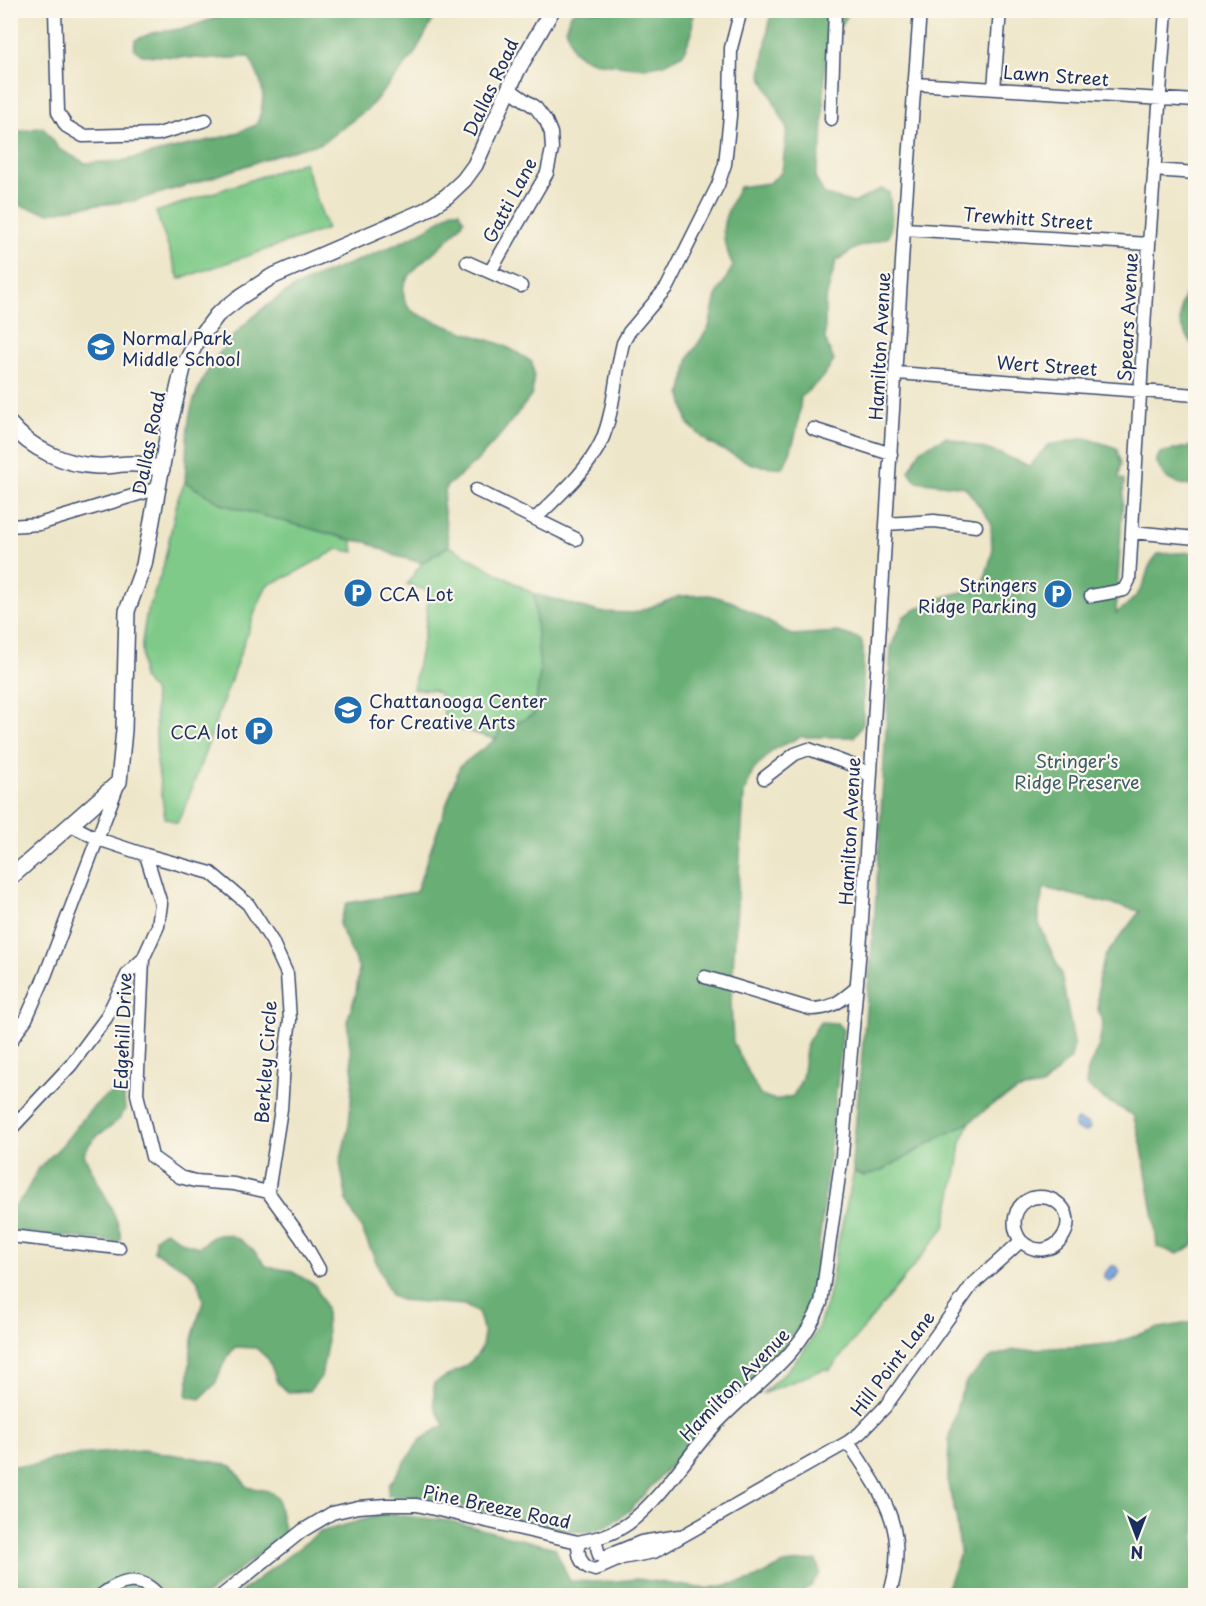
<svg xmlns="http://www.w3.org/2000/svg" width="1206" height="1606" viewBox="0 0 1206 1606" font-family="'Playpen Sans',sans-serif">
	<rect width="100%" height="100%" fill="#fbf7ec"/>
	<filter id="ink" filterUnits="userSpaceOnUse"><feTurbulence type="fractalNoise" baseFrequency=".0167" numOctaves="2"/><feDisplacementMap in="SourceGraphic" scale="12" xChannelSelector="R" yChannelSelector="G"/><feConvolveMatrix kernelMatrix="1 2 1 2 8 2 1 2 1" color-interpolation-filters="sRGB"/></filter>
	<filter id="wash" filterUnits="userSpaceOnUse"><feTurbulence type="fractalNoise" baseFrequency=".008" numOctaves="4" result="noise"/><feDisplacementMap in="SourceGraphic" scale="24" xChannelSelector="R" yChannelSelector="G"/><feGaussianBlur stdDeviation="1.35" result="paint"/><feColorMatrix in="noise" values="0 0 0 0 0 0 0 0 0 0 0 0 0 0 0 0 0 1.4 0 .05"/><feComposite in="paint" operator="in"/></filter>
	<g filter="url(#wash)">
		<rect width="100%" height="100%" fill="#eee6c9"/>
		<path fill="#7fca88" stroke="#4d7c73" stroke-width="1.5" d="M 304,162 L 327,229 L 179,279 L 156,212 Z
			M 185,482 L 224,505 L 352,540 L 354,552 L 338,549 L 289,576 L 267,585 L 255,612 L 185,808 L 177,823 L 165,818 L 157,763 L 155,703 L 153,690 L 142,678 L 142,642 L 146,616 L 163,568 L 178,498 Z
			M 449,546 L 534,594 L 540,673 L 534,714 L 516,724 L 504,723 L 496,739 L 441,724 L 445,719 L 440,694 L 433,690 L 413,689 L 425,629 L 429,591 L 407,584 L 422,563 Z
			M 970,1122 L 961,1142 L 958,1166 L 945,1227 L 830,1370 L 824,1369 L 762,1394 C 781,1376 802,1358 814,1335 C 827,1310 831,1285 835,1259 C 840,1230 848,1201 854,1172 L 864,1176 L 909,1156 L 940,1137 Z"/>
		<path fill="#67ae74" stroke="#416e69" stroke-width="1.5" d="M 227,11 L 438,11 L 413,56 L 369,108 L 322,143 L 283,153 L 198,182 L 134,201 L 78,207 L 50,213 L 21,206 L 11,198 L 11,133 L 43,127 L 59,149 L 85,163 L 122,161 L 231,135 L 256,125 C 268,99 263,82 249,57 L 213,59 L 142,55 L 134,49 L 135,40 L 152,33 L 187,28 L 223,15 Z
			M 574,11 L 693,11 L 692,33 L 683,54 L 664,64 L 645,68 L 599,63 L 582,57 L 573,50 L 566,28 L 569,17 Z
			M 771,11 L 850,11 L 826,51 L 822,141 L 815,178 L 825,195 L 854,203 L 881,189 L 889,192 L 892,217 L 889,237 L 856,248 L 836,261 L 825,303 L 825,339 L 834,361 L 821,379 L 801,397 C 799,423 795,444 783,468 L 754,465 L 709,443 L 688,424 L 681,395 L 689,357 L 709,327 L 716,296 L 733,266 C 717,229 722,222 739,187 L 769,183 L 782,172 L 787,129 L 761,75 Z
			M 452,211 L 459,211 L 464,220 C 450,244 423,256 407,279 C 401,287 403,302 410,309 C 420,319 483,338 500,344 C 511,348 522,356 532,362 L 534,376 L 532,395 L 502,433 L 476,462 L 446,487 L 443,504 L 449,546 L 422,563 L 396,556 L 367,542 L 352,540 L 224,505 L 185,482 C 187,458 185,423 194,400 C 211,353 249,314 292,289 C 312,277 338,269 359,260 C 392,246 425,234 452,211 Z
			M 1195,269 L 1195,350 L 1180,323 L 1181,305 Z
			M 946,437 L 1001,454 L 1030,466 L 1048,445 L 1086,438 L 1117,448 L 1121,464 L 1119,478 L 1124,480 L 1116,613 C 1126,606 1138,597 1143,585 C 1149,569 1146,568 1158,554 L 1195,552 L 1195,1244 L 1178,1254 L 1157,1247 L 1154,1218 L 1141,1143 L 1133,1115 L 1104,1099 L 1086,1085 L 1088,1070 L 1099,1045 L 1103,1023 L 1098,1009 L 1098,981 L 1105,956 L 1140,911 L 1044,888 L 1039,909 L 1039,924 L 1061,973 L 1074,1043 L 1071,1058 L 1042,1086 L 1019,1090 L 993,1104 L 970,1122 L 940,1137 L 883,1170 L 864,1176 L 854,1172 L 852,1163 L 875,911 L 891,647 L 904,616 L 933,600 L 969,590 L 984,581 L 992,554 L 991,522 L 965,487 L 916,481 L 909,471 L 921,449 Z
			M 1195,445 L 1195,487 C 1173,482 1166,484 1156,461 L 1160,453 Z
			M 534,594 L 600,612 L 634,613 L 680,596 L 710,595 L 733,602 L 792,635 L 838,632 L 861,639 L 863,649 L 863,724 L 854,737 L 800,737 L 773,750 L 753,771 L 744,794 L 731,1001 L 733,1042 L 760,1095 L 776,1100 L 793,1096 L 802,1078 L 807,1043 L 820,1022 L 837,1023 L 843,1030 L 821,1228 L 812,1296 L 802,1323 L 776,1359 L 722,1408 L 629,1511 L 608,1526 L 589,1532 L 563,1531 L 419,1496 L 388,1496 L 389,1485 L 420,1440 L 444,1425 L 434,1405 L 434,1383 C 466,1366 496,1355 478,1313 L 464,1305 L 400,1300 L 391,1295 L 362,1230 L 347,1202 L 340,1162 L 349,1125 L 353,1075 L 347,1021 L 356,993 L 359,969 L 339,924 L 347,903 L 416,892 L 460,766 L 496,739 L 504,722 L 516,724 L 534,714 L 540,673 Z
			M 116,1091 L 124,1097 L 125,1110 C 123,1114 120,1119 116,1122 C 102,1135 94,1133 84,1154 C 92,1175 122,1220 121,1240 L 117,1242 L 11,1231 L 11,1209 C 24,1199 29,1186 37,1171 C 44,1161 55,1153 63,1144 C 80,1124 92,1102 116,1091 Z
			M 165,1231 L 185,1243 L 199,1247 C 204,1244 210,1238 215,1236 C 235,1228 256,1252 266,1266 L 291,1271 L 315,1285 L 326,1308 L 327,1345 L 321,1377 L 309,1391 L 288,1392 L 277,1382 L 269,1360 L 256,1348 L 235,1347 L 225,1360 L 215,1384 L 200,1399 L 187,1396 L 192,1339 L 203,1301 L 198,1281 L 189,1271 L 154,1251 L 155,1238 Z
			M 1195,1322 L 1195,1595 L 944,1595 L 960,1553 L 956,1516 L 948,1485 L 949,1437 L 959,1399 L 967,1380 L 991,1357 L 1014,1350 L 1087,1346 L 1116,1343 L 1154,1329 Z
			M 142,1450 L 196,1458 L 232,1466 L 247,1487 L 268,1491 L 277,1497 L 285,1534 L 206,1595 L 11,1595 L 10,1466 L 34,1465 L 49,1460 L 87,1454 Z
			M 384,1514 L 450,1521 L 555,1548 L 570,1581 L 605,1582 L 638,1579 L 706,1589 L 752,1580 L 784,1564 L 816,1560 L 820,1573 L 811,1586 L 796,1596 L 237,1595 L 320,1532 Z"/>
		<path fill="#71a2dc" stroke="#46689d" stroke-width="1.5" d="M 1077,1120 L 1088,1124 L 1090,1128 L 1088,1131 L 1084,1132 L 1076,1129 L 1074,1124 Z
			M 1112,1266 L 1115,1266 L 1120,1271 L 1118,1276 L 1114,1276 L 1115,1279 L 1109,1282 L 1104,1278 L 1104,1274 Z"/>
	</g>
	<g filter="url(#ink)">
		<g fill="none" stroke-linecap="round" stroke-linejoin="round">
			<g stroke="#3b4a6e" stroke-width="15">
				<path id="minor" d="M 55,10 L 58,112 L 66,126 L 83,136 L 158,134 L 206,120
					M 914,84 L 1196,101
					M 994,89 L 1000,10
					M 831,119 L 835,10
					M 1154,170 L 1196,173
					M 904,229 L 1149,244
					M 467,262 L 521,286
					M 490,272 L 547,173 L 552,149 L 551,133 L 546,121 L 536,108 L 509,89
					M 897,373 L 1196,395
					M 813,429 L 891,454
					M 476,490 L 576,539
					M 535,519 C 559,495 586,473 601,442 C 614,414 615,374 623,343 L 629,332 L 667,287 L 718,185 L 725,164 L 730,116 L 731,48 L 741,10
					M 886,524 L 934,521 L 976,526
					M 10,526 L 39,524 L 159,488
					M 1132,532 L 1196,538
					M 1091,596 L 1124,590 L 1129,580 L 1149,244 L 1166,10
					M 764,778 L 795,754 L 809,749 L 857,767 L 870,776
					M 71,825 L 98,839 L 146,855 L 211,873 L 248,904 L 272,941 L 287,974 L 290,1020 L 284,1063 L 281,1109 L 268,1192 L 302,1239 L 319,1269
					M 146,855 L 161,904 L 158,926 L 143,959 L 137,1094 L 152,1157 L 180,1177 L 195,1181 L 234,1184 L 268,1192
					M 705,977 L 811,1009 C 831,1009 841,1001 855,989
					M 10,1042 L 26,1019 L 45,976 L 119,782
					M 10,1130 L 71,1065 L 106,1018 L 128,973 L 143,959
					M 10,1236 L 119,1248
					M 848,1442 C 882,1494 911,1530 889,1596
					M 595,1539 L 599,1555 L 604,1557 L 641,1542 L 679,1536
					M 578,1542 C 578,1555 580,1567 595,1570 L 622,1558 L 654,1552 L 848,1442 L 860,1433 L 885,1407 L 972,1285 L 1021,1241 C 1010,1226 1013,1205 1032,1198 C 1040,1196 1048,1197 1055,1201 C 1087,1221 1051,1269 1021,1241
					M 100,1596 C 120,1580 141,1574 159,1596
					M 221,1596 L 302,1531 L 332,1513 L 358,1507 L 387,1505 L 417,1505 L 578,1542 C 598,1538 612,1535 629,1523 C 664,1496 687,1455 717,1423 C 755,1383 800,1357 821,1303 L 842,1155 L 861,936 L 904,229 L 920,10"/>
			</g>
			<g stroke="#3b4a6e" stroke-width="18">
				<path id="tertiary" d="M 10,424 C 31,449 65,465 97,466 C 109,467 122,463 135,464 C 144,464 153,467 162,469
					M 10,878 L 119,782 L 124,730 L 127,611 L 144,565 L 169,427 L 183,368 L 196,343 L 217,315 L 240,297 L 271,277 L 424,211 L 447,196 L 464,180 L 475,165 L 517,71 L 552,10"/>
			</g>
			<use href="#minor" stroke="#fff" stroke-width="12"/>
			<use href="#tertiary" stroke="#fff" stroke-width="15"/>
		</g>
	</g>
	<defs>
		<g id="school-disc" transform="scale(1.5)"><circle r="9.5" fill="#1f6fb2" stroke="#fbf7ec"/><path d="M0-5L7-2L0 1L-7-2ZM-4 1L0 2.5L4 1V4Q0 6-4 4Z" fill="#fff"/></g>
		<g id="parking-disc" transform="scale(1.5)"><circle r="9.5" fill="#1f6fb2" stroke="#fbf7ec"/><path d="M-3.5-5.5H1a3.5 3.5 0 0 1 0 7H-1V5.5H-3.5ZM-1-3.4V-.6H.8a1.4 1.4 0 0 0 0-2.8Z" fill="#fff"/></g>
	</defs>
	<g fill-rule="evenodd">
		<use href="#school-disc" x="101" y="347"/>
		<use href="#parking-disc" x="358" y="593"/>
		<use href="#parking-disc" x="1058" y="594"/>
		<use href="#school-disc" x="348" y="710"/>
		<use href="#parking-disc" x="259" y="731"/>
	</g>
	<g text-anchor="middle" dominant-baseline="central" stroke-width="4.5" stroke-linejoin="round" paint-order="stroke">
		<g font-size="18" fill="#1b2f5e" stroke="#fbf7ec">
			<text transform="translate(1056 75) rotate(4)">Lawn Street</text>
			<text transform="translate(490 87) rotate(-65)">Dallas Road</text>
			<text transform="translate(509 200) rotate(-62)">Gatti Lane</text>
			<text transform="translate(1028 218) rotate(4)">Trewhitt Street</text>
			<text transform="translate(1127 317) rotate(-87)">Spears Avenue</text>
			<text transform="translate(879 346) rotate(-87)">Hamilton Avenue</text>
			<text transform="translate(1047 365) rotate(4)">Wert Street</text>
			<text transform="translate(148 443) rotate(-79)">Dallas Road</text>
			<text transform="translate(849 831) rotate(-87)">Hamilton Avenue</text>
			<text transform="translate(122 1031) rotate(-88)">Edgehill Drive</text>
			<text transform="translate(265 1062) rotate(-86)">Berkley Circle</text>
			<text transform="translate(892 1363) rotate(-53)">Hill Point Lane</text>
			<text transform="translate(734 1384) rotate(-46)">Hamilton Avenue</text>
			<text transform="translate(497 1506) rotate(12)">Pine Breeze Road</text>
		</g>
		<g font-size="18" fill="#1b2f5e" stroke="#fbf7ec" text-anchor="start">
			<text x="122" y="337">Normal Park<tspan x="122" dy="21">Middle School</tspan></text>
			<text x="1037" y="584" text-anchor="end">Stringers<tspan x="1037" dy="21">Ridge Parking</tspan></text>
			<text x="379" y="593">CCA Lot</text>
			<text x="369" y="700">Chattanooga Center<tspan x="369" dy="21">for Creative Arts</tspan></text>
			<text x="238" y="731" text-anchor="end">CCA lot</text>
		</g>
		<g font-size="18" fill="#395e6b" stroke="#fbf7ec">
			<text x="1077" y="760">Stringer's<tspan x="1077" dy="21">Ridge Preserve</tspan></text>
		</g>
	</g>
	<rect width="1206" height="1606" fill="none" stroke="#fbf7ec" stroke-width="36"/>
	<g transform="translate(1137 1537) rotate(180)" stroke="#fbf7ec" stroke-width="4.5" paint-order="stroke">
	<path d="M0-4.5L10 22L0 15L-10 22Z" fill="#1b2f5e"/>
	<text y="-9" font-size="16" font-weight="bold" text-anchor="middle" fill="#1b2f5e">N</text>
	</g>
</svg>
